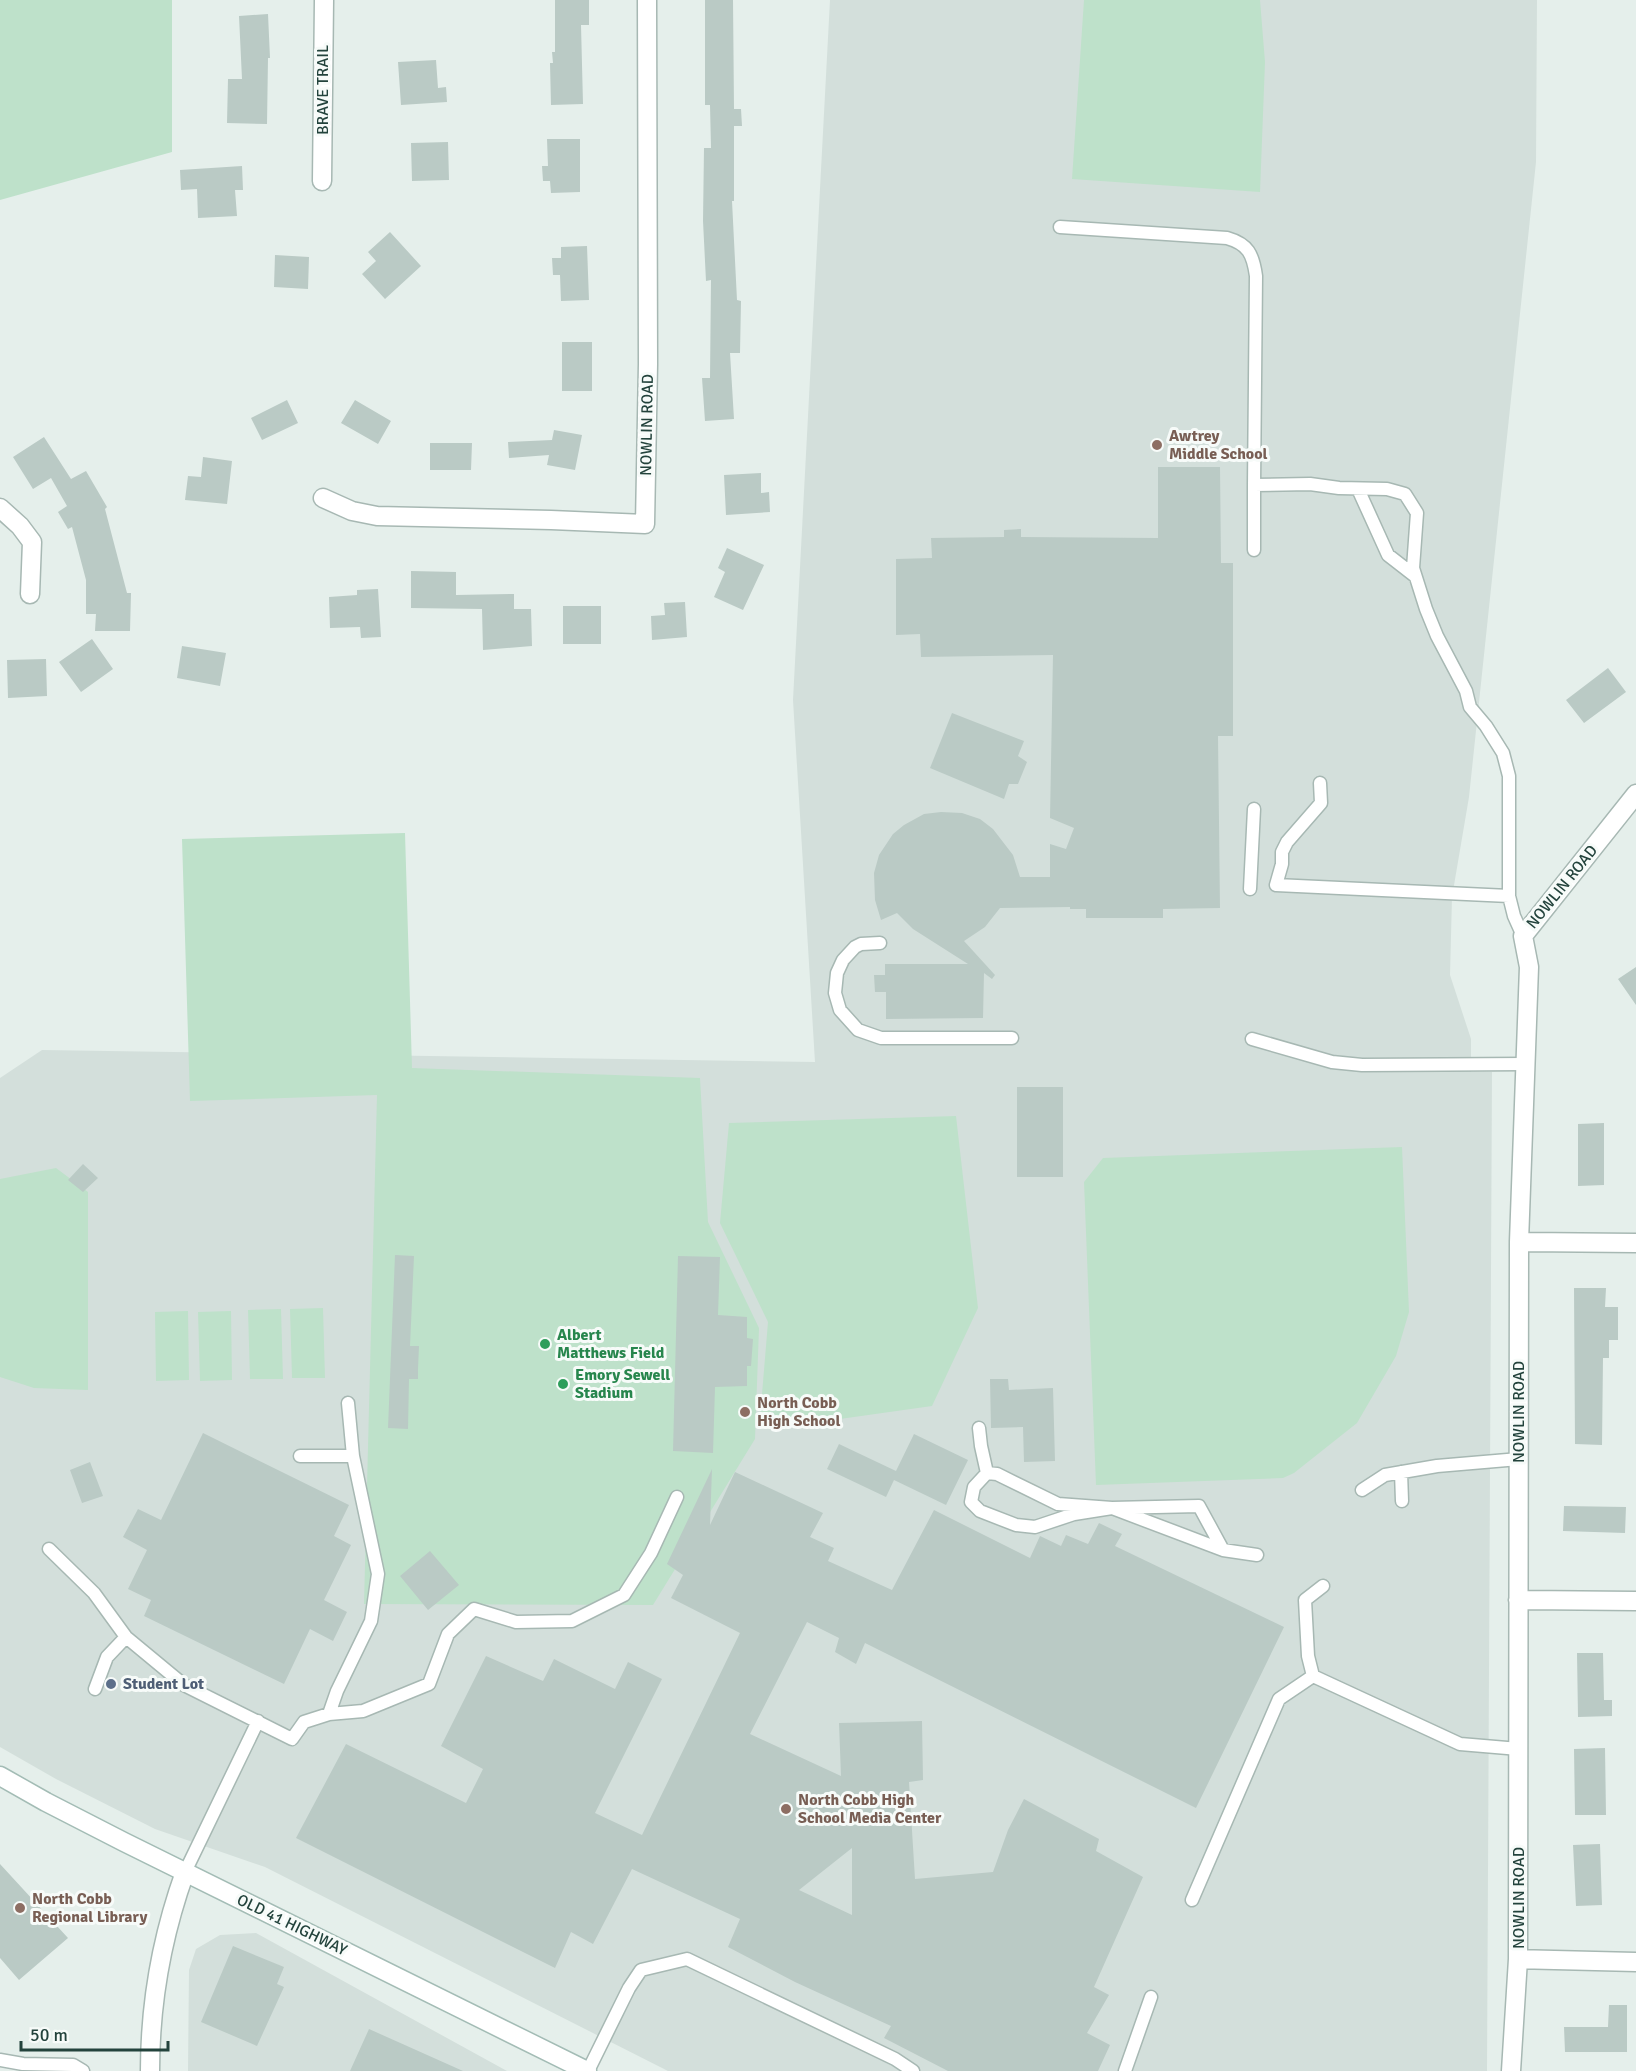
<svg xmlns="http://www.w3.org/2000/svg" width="1636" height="2071" viewBox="0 0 1636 2071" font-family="Signika,sans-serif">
	<rect width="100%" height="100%" fill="#e5efeb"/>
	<path fill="#d3dfdb" d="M 830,0 L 1537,0 L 1536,162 L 1469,797 L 1452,897 L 1450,975 L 1471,1039 L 1471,1072 L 1492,1072 L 1487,2071 L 668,2071 L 265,1867 L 155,1829 L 56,1779 L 0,1747 L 0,1078 L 42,1050 L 815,1062 L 793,700 Z
		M 256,1933 L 507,2071 L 188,2071 L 189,1970 L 196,1949 L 220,1935 Z"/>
	<path fill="#bee1ca" d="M 0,0 L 172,0 L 172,152 L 0,200 Z
		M 1084,0 L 1260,0 L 1265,62 L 1260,192 L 1072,179 Z
		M 405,833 L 412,1068 L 700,1078 L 708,1222 L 759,1328 L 755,1439 L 653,1605 L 364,1604 L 377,1095 L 190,1101 L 182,839 Z
		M 956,1116 L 978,1308 L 932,1406 L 769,1429 L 760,1418 L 768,1322 L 720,1223 L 729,1123 Z
		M 1402,1147 L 1409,1312 L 1396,1356 L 1357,1423 L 1294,1473 L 1283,1478 L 1096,1485 L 1084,1182 L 1103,1158 Z
		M 56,1168 L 88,1192 L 88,1390 L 34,1388 L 0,1377 L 0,1179 Z
		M 323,1308 L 325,1378 L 292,1378 L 290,1309 Z
		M 281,1309 L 283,1379 L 250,1379 L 248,1310 Z
		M 188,1311 L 189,1380 L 156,1381 L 155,1312 Z
		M 231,1311 L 232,1380 L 200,1381 L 198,1312 Z"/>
	<path fill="#bacac5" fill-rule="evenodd" d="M 555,0 L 589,0 L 589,25 L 581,25 L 583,104 L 551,105 L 550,63 L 553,63 L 552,52 L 555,52 Z
		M 705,0 L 733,0 L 734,109 L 741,109 L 742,126 L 734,126 L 734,201 L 732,201 L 737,300 L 741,301 L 740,353 L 730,353 L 734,419 L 705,421 L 702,378 L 710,378 L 711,280 L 706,281 L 703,221 L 704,148 L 711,148 L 710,105 L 705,105 Z
		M 268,14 L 270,58 L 268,58 L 267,124 L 227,123 L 228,79 L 242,79 L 239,16 Z
		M 436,60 L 438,88 L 446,87 L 447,102 L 401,105 L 398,62 Z
		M 547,139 L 580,139 L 580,192 L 551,193 L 550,181 L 543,181 L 542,166 L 548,166 Z
		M 448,142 L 449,180 L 412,181 L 411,143 Z
		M 242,166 L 243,190 L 235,190 L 237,216 L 198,218 L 197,189 L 181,190 L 180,170 Z
		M 390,232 L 421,266 L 385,299 L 362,274 L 376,261 L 368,252 Z
		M 587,246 L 589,300 L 561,301 L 560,275 L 553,275 L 552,258 L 561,258 L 561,247 Z
		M 275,255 L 309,257 L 308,289 L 274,287 Z
		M 562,342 L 592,342 L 592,391 L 562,391 Z
		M 287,400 L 298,423 L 262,440 L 251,418 Z
		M 355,400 L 391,421 L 378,444 L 341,423 Z
		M 554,430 L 582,435 L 575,470 L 547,465 L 549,455 L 509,458 L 508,442 L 552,440 Z
		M 44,437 L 71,479 L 86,471 L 107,507 L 105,509 L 127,593 L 131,593 L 130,631 L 95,631 L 96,614 L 86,614 L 86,580 L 72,527 L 68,529 L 58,512 L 67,506 L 51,478 L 33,489 L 13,457 Z
		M 430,443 L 472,443 L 471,470 L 430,470 Z
		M 203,457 L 232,461 L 227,504 L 185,500 L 188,476 L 201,477 Z
		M 1158,467 L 1220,467 L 1221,563 L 1233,563 L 1233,736 L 1218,736 L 1220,908 L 1163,909 L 1163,918 L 1086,918 L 1086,909 L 1070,909 L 1070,907 L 1000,908 L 985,927 L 964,941 L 995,975 L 992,979 L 984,973 L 983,1018 L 886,1019 L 886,992 L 875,992 L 874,975 L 885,975 L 885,964 L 968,964 L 913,929 L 897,913 L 881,920 L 875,900 L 874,873 L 879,855 L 893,834 L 904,825 L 924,814 L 941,812 L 962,813 L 980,819 L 993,829 L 1013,855 L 1020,877 L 1050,877 L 1050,844 L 1066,849 L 1074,828 L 1050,818 L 1053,655 L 921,657 L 920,634 L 896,635 L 896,559 L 932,558 L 931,538 L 1004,537 L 1004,530 L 1021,529 L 1021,537 L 1158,538 Z
		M 761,473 L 761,493 L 769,492 L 770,512 L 726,515 L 724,475 Z
		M 727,548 L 764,565 L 743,610 L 714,597 L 725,572 L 718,568 Z
		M 411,571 L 456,572 L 456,595 L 514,594 L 514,609 L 531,609 L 532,646 L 483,650 L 482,609 L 411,608 Z
		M 378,589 L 381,637 L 361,638 L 360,627 L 330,628 L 329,597 L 357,595 L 357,590 Z
		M 685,602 L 687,637 L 652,640 L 651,616 L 665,615 L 664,603 Z
		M 563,606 L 601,606 L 601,644 L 563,644 Z
		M 92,639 L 113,669 L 81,692 L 59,662 Z
		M 182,646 L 226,653 L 220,686 L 177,678 Z
		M 46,659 L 47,696 L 8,698 L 7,660 Z
		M 1608,668 L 1626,692 L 1584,723 L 1566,700 Z
		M 952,713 L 1024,741 L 1018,756 L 1027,762 L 1018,784 L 1009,784 L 1004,799 L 930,768 Z
		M 1636,967 L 1636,1005 L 1618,979 Z
		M 1017,1087 L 1063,1087 L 1063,1177 L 1017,1177 Z
		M 1604,1123 L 1604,1185 L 1578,1186 L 1578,1124 Z
		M 83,1164 L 98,1178 L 83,1192 L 68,1180 Z
		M 395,1255 L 414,1256 L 410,1346 L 419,1346 L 418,1369 L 418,1379 L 409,1379 L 408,1429 L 388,1428 Z
		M 678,1256 L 720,1257 L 718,1315 L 747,1317 L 747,1338 L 753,1339 L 751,1366 L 747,1366 L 747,1386 L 715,1387 L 713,1453 L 673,1451 Z
		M 1574,1288 L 1606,1288 L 1605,1307 L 1618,1307 L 1618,1340 L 1609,1340 L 1609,1358 L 1603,1358 L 1602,1445 L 1575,1444 Z
		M 990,1379 L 1008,1379 L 1009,1390 L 1053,1388 L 1055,1461 L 1024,1462 L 1023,1427 L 991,1428 Z
		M 203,1433 L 349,1505 L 334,1536 L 351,1545 L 324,1600 L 347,1612 L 333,1641 L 310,1629 L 284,1684 L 144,1616 L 151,1600 L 128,1589 L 147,1550 L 123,1537 L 138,1509 L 161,1520 Z
		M 914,1434 L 968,1460 L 946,1505 L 894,1480 L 886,1497 L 827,1469 L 839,1444 L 896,1471 Z
		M 90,1462 L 103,1496 L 82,1503 L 70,1470 Z
		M 712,1469 L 710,1525 L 735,1472 L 823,1513 L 810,1537 L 834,1548 L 828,1561 L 892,1590 L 934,1510 L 1030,1558 L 1040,1536 L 1061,1546 L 1066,1535 L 1088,1544 L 1099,1523 L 1122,1534 L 1115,1546 L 1284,1627 L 1196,1808 L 865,1643 L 856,1664 L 835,1652 L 839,1638 L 807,1622 L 750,1734 L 841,1776 L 839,1723 L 922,1721 L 923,1780 L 909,1782 L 915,1879 L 993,1872 L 1008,1830 L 1024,1799 L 1099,1839 L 1096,1851 L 1143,1877 L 1094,1987 L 1109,1995 L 1087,2033 L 1110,2045 L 1098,2071 L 948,2071 L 884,2038 L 891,2026 L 795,1982 L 728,1947 L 740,1919 L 632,1869 L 593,1944 L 571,1932 L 555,1968 L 296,1838 L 346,1744 L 466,1803 L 483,1769 L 441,1746 L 486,1656 L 543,1681 L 554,1659 L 615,1689 L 628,1662 L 662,1679 L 595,1813 L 642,1835 L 740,1633 L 671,1598 L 683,1575 L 667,1564 ZM 852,1848 L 852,1915 L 799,1890 Z
		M 1564,1506 L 1626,1507 L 1625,1533 L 1563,1531 Z
		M 430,1551 L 459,1585 L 428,1610 L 400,1576 Z
		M 1577,1653 L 1603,1653 L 1604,1700 L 1612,1700 L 1612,1716 L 1578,1717 Z
		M 1605,1748 L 1606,1815 L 1575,1815 L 1574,1749 Z
		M 1600,1844 L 1602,1905 L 1576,1906 L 1573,1845 Z
		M 0,1864 L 68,1938 L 19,1980 L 0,1958 Z
		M 233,1946 L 284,1967 L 277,1984 L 284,1987 L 257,2046 L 201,2022 Z
		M 1609,2005 L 1627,2005 L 1627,2052 L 1565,2052 L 1564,2027 L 1608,2027 Z
		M 369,2029 L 463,2071 L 350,2071 Z"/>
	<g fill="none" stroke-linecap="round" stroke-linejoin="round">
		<g stroke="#a7b8b3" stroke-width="15">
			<path id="service" d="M 1060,227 L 1227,238 C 1248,244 1253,254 1256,276 L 1254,485 L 1310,484 L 1339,488 L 1387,489 L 1405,494 L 1417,513 L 1413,568 L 1426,609 L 1437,636 L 1466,691 L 1470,707 L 1486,726 L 1503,753 L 1509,776 L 1509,896 L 1514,916 L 1523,936
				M 1358,489 L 1388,555 L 1415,576
				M 1254,550 L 1254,485
				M 1320,783 L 1321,803 L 1287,842 L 1282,852 L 1282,864 L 1276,885 L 1509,896
				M 1250,889 L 1254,809
				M 880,943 L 861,944 L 855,947 L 843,960 L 837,973 L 835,993 L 840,1010 L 858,1030 L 881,1038 L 1012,1038
				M 1252,1039 L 1332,1062 L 1362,1065 L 1526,1064
				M 979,1428 L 981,1446 L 987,1473
				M 300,1456 L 353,1456
				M 1401,1472 L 1402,1501
				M 1362,1490 L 1385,1475 L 1437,1466 L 1519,1459
				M 49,1549 L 94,1593 L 126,1637 L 184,1685 L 292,1739 L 304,1722 L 329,1714 L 363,1711 L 429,1684 L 448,1634 L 474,1609 L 516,1622 L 572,1621 L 624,1595 L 651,1553 L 677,1497
				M 1223,1550 L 1199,1506 L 1112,1508 L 1074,1514 L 1035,1527 L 1016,1525 L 980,1511 L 971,1502 L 974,1487 L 987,1473 L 997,1474 L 1058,1504 L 1112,1508 L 1223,1550 L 1257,1555
				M 1313,1676 L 1460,1744 L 1519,1749
				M 1313,1676 L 1308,1656 L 1305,1600 L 1323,1586
				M 95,1689 L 107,1657 L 126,1637
				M 329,1714 L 337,1691 L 371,1621 L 378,1574 L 353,1456 L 348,1403
				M 185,1872 L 258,1721
				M 1192,1900 L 1279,1699 L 1313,1676
				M 0,2060 L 23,2064 L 73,2065 L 83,2071
				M 588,2071 L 629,1988 L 641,1970 L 687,1959 L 895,2059 L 913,2071
				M 1125,2071 L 1151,1997"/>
		</g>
		<g stroke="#a7b8b3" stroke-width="21">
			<path id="minor" d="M 322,181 L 324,0
				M 323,498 L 352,511 L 377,516 L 551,520 L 645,524 L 648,364 L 647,0
				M 0,508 L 20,526 L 32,542 L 30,594
				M 1519,1242 L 1636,1243
				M 1518,1600 L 1636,1601
				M 1518,1959 L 1636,1962
				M 1511,2071 L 1518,1959 L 1519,1242 L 1529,967 L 1523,936 L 1636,794"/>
		</g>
		<g stroke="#a7b8b3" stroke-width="21">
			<path id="tertiary" d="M 150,2071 C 150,2003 162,1936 185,1872"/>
		</g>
		<g stroke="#a3bcb5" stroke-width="21">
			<path id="secondary" d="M 0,1776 L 46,1802 L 124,1842 L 587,2071"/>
		</g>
		<use href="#service" stroke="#fff" stroke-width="12"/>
		<use href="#minor" stroke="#fff" stroke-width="18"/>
		<use href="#tertiary" stroke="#fff" stroke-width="18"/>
		<use href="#secondary" stroke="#fff" stroke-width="18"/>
	</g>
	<g fill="#8d6e63" stroke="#f7fbf9" stroke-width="2">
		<circle cx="1157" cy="445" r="6"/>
		<circle cx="745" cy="1412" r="6"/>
		<circle cx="786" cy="1809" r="6"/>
		<circle cx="20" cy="1908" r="6"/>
	</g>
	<g fill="#2e9e5b" stroke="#f7fbf9" stroke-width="2">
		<circle cx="545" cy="1344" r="6"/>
		<circle cx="563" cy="1384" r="6"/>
	</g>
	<circle fill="#5c6f8a" stroke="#f7fbf9" stroke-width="2" cx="111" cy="1684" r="6"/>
	<g text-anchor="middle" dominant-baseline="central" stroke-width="6" stroke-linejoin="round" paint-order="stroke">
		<g font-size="16" fill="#23433c" stroke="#f7fbf9">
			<text transform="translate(323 90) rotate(-90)">BRAVE TRAIL</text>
			<text transform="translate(647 425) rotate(-89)">NOWLIN ROAD</text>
			<text transform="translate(1562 887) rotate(-51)">NOWLIN ROAD</text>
			<text transform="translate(1519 1412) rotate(-90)">NOWLIN ROAD</text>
			<text transform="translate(1519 1898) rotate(-90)">NOWLIN ROAD</text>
			<text transform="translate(292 1925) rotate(26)">OLD 41 HIGHWAY</text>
		</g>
		<g font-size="16" font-weight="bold" fill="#785e54" stroke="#f7fbf9" text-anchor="start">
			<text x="1169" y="436">Awtrey<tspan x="1169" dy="18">Middle School</tspan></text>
			<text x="757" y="1403">North Cobb<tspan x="757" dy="18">High School</tspan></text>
			<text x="798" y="1800">North Cobb High<tspan x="798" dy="18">School Media Center</tspan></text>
			<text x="32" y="1899">North Cobb<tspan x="32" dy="18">Regional Library</tspan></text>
		</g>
		<g font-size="16" font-weight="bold" fill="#27864d" stroke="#f7fbf9" text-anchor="start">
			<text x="557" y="1335">Albert<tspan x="557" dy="18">Matthews Field</tspan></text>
			<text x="575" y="1375">Emory Sewell<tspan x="575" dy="18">Stadium</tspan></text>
		</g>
		<g font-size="16" font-weight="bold" fill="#4e5e75" stroke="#f7fbf9" text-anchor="start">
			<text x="123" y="1684">Student Lot</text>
		</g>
	</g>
	<path d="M21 2041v9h147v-9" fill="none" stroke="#23433c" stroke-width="3"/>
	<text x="30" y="2041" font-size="18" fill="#23433c" stroke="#f7fbf9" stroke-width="4.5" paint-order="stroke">50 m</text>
</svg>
